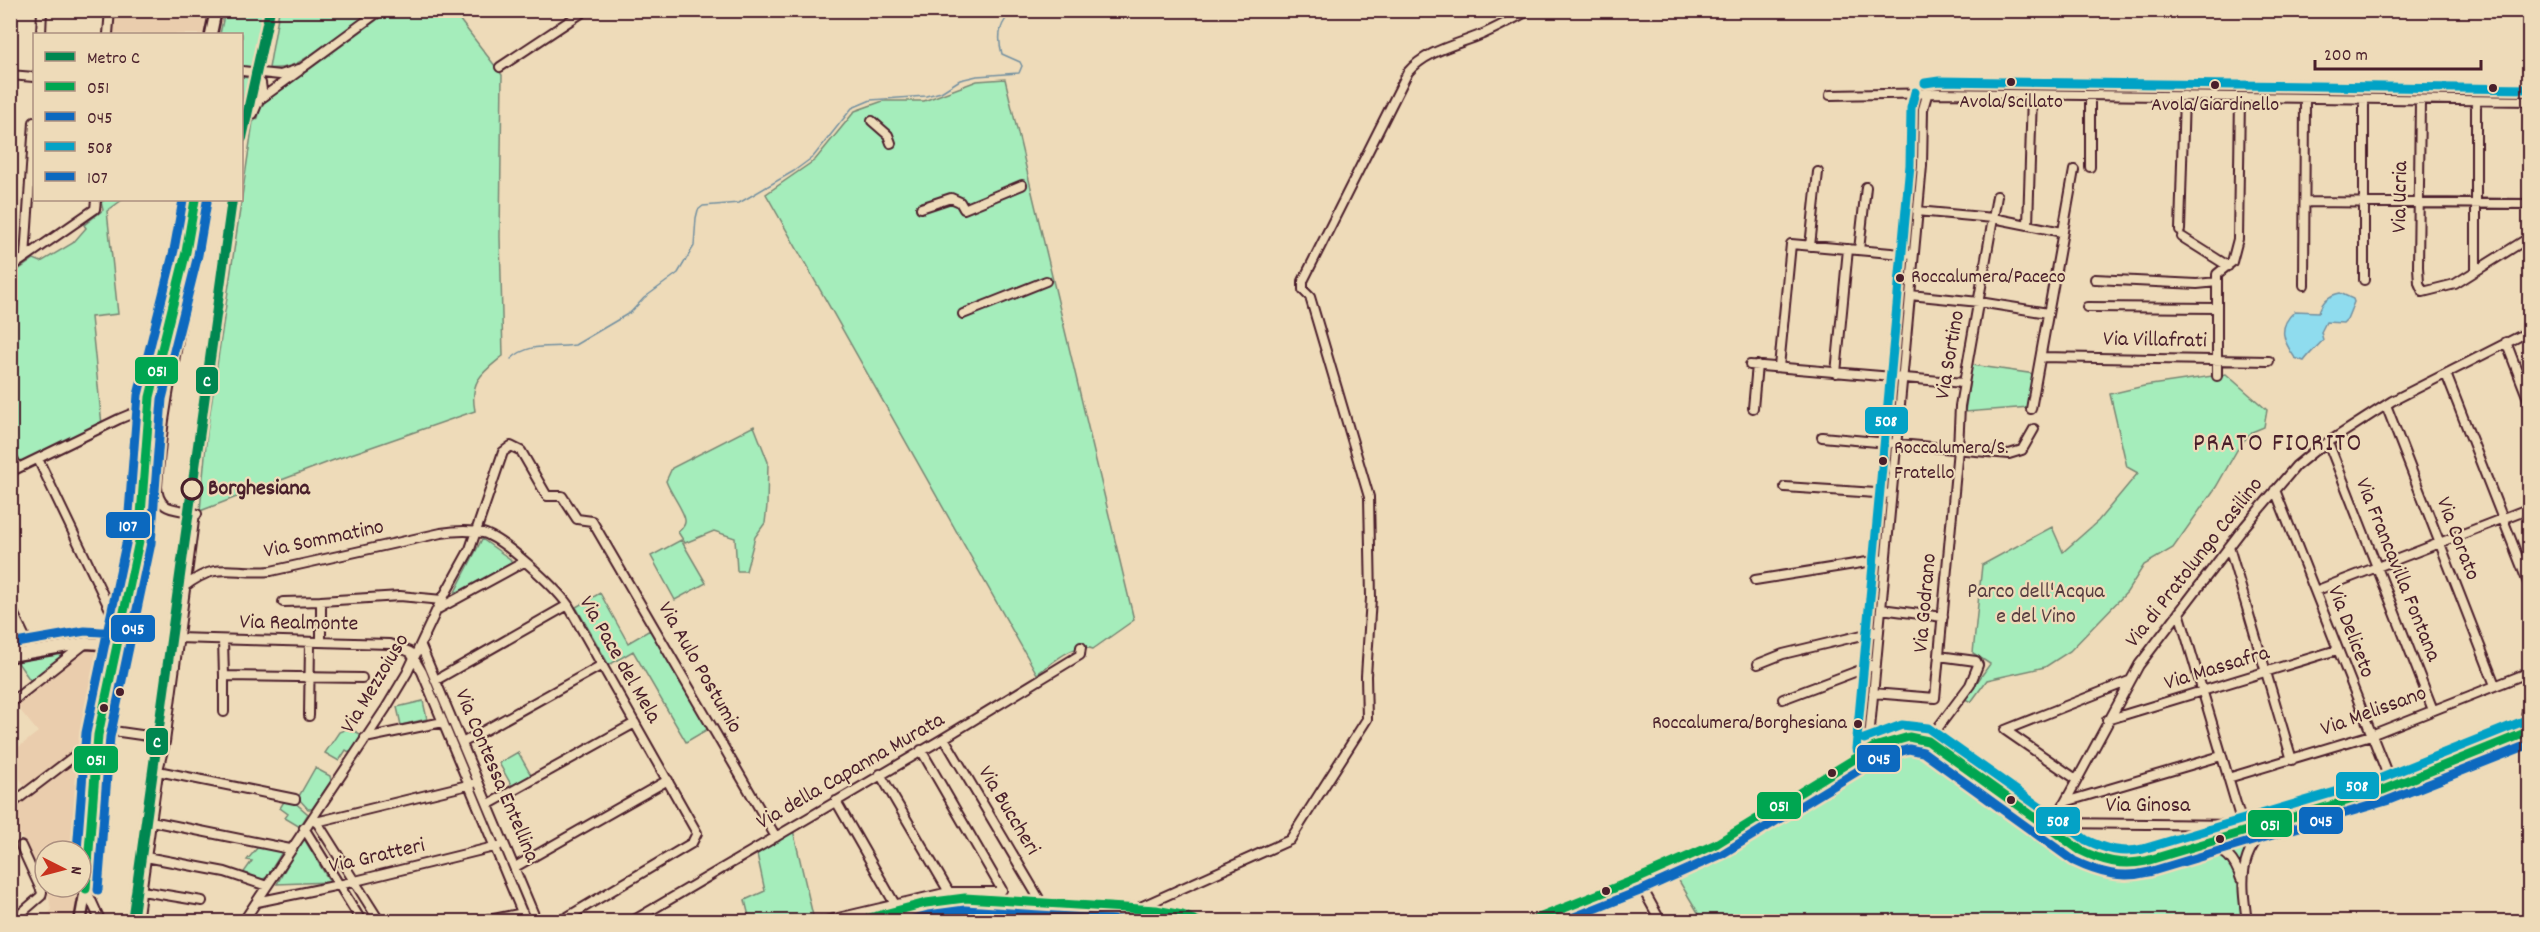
<svg xmlns="http://www.w3.org/2000/svg" width="2540" height="932" viewBox="0 0 2540 932" font-family="Dekko,sans-serif">
	<rect width="100%" height="100%" fill="#eedbb9"/>
	<filter id="ink" filterUnits="userSpaceOnUse"><feTurbulence type="fractalNoise" baseFrequency=".0167" numOctaves="2"/><feDisplacementMap in="SourceGraphic" scale="12" xChannelSelector="R" yChannelSelector="G"/><feConvolveMatrix kernelMatrix="1 2 1 2 8 2 1 2 1" color-interpolation-filters="sRGB"/></filter>
	<g filter="url(#ink)">
		<path fill="#eacdad" fill-rule="evenodd" d="M 114,11 L 114,10 L 209,11 L 203,34 L 113,34 Z
			M 99,646 L 107,654 L 90,739 L 27,789 L 11,766 L 10,754 L 38,732 L 15,704 L 86,647 Z
			M 92,746 L 83,873 L 75,921 L 39,921 L 51,911 L 49,897 L 24,841 L 11,822 L 11,808 ZM 45,851 L 81,851 L 81,887 L 45,887 Z"/>
		<path fill="#a5edbb" stroke="#788673" stroke-width="1.5" d="M 225,11 L 264,11 L 251,68 L 242,66 L 242,34 L 220,34 Z
			M 279,11 L 375,11 C 361,21 347,31 332,40 C 311,53 296,71 269,68 Z
			M 389,11 L 453,11 L 502,75 L 500,237 L 503,356 C 482,373 469,381 475,411 L 334,460 L 200,511 L 207,433 L 253,122 L 258,118 L 261,105 Z
			M 242,77 L 257,79 L 260,93 L 254,98 L 250,107 L 242,108 Z
			M 1005,79 L 1134,620 L 1093,649 C 1073,642 1053,663 1037,674 L 766,194 L 815,160 L 855,111 L 883,101 L 924,101 L 977,81 Z
			M 105,200 L 122,200 L 107,211 L 118,314 L 91,317 L 102,425 L 19,464 L 11,447 L 11,275 L 34,259 L 41,262 L 73,243 L 86,228 L 84,225 L 103,210 L 101,202 Z
			M 1972,365 L 2035,374 L 2030,407 L 1965,412 Z
			M 2226,374 L 2267,410 L 2264,427 L 2252,432 L 2240,445 L 2216,487 L 2173,548 L 2144,565 L 2127,592 L 2070,651 L 2045,667 L 1987,680 L 1971,702 L 1965,699 L 1990,664 L 1973,653 L 1982,565 L 2052,527 L 2063,552 L 2098,521 L 2138,473 L 2127,467 L 2110,394 L 2144,386 Z
			M 754,426 L 768,462 L 767,506 L 765,523 L 755,537 L 746,571 L 737,571 L 735,538 L 714,531 L 685,543 L 678,532 C 681,529 686,526 685,520 C 684,510 670,493 666,481 L 672,468 Z
			M 482,539 L 510,559 L 512,563 L 454,594 Z
			M 681,540 L 706,583 L 675,600 L 651,556 Z
			M 600,593 L 628,643 L 650,630 L 708,729 L 686,742 L 633,651 L 609,665 L 576,607 Z
			M 73,650 L 32,683 L 16,660 Z
			M 423,701 L 427,719 L 401,725 L 397,707 Z
			M 349,728 L 362,735 L 351,753 L 346,750 L 339,761 L 325,753 L 339,732 Z
			M 1916,737 L 2077,848 L 2127,864 L 2240,834 L 2249,849 L 2243,884 L 2247,922 L 1703,921 L 1672,869 L 1711,851 L 1869,749 Z
			M 518,752 L 532,777 L 513,788 L 499,763 Z
			M 315,768 L 330,776 L 331,781 L 312,809 L 308,809 L 298,798 Z
			M 285,800 L 293,801 L 308,814 L 300,827 L 285,818 L 288,814 L 280,808 Z
			M 793,830 L 814,920 L 750,921 L 745,900 L 765,891 L 757,854 Z
			M 303,837 L 330,882 L 277,884 Z
			M 258,847 L 282,852 L 267,877 L 260,881 L 242,875 L 252,861 L 247,860 Z
			M 957,910 L 1048,914 L 1051,921 L 930,921 L 928,915 Z"/>
		<path fill="#8fdcee" stroke="#7390a0" stroke-width="1.5" d="M 2340,293 L 2353,299 L 2354,302 L 2347,319 L 2343,323 L 2326,322 L 2321,332 L 2323,340 C 2317,347 2310,353 2304,361 L 2295,358 C 2283,341 2277,327 2295,311 L 2319,312 C 2322,302 2329,295 2340,293 Z"/>
		<g fill="none" stroke-linecap="round" stroke-linejoin="round">
			<path stroke="#7390a0" stroke-width="1.5" d="M 511,359 C 531,341 551,349 575,345 L 631,312 L 644,298 L 678,273 L 694,246 L 696,218 L 698,210 L 703,206 L 739,203 L 794,171 L 813,157 L 852,108 L 871,100 L 926,96 L 941,92 L 960,80 L 977,76 L 1019,73 L 1022,66 L 1020,62 L 1002,54 C 997,36 999,22 1015,10"/>
			<g stroke="#4a1f2b" stroke-width="12">
				<path id="minor" d="M 41,34 L 42,10
					M 108,34 L 110,10
					M 500,67 L 586,10
					M 242,71 L 280,75 L 302,68 L 381,10
					M 251,73 L 261,83 L 263,97
					M 10,75 L 34,77
					M 1830,95 L 1939,93 L 2530,101
					M 2090,97 L 2090,167
					M 2420,101 L 2418,267 L 2419,283 L 2423,292 L 2455,284 L 2530,237
					M 2476,101 L 2476,271
					M 242,115 L 253,114 L 259,100 L 299,71
					M 872,121 L 888,135 L 891,143
					M 2305,202 L 2530,204
					M 921,208 L 951,198 L 960,202 L 964,209 L 1022,185
					M 1917,211 L 1993,218 L 2062,232
					M 2028,225 L 2032,95
					M 2180,230 L 2184,96
					M 2182,237 L 2228,266
					M 1810,246 L 1818,172
					M 1859,250 L 1866,187
					M 25,257 L 34,122
					M 10,268 L 95,209 L 96,200
					M 2095,279 L 2197,284 L 2217,282
					M 2364,280 L 2364,99
					M 2304,285 L 2305,99
					M 1910,295 L 1979,302 L 2048,313
					M 2087,307 L 2217,308
					M 963,314 L 1046,281
					M 2506,342 L 2530,404
					M 2041,357 L 2269,361
					M 1750,365 L 1964,383
					M 1779,367 L 1791,244 L 1913,255
					M 1836,373 L 1848,249
					M 2446,374 L 2530,588
					M 2217,376 L 2217,274 L 2232,262 L 2238,239 L 2240,97
					M 2386,405 L 2495,685
					M 1753,408 L 1757,365
					M 2031,409 L 2074,170
					M 1822,437 L 2009,454 L 2022,450 L 2034,429
					M 2328,442 L 2433,710
					M 10,453 L 18,468
					M 38,459 L 117,624
					M 149,469 L 154,422 L 157,416 L 164,414
					M 10,472 L 119,419 L 148,407
					M 1785,487 L 1891,494
					M 2275,490 L 2392,786
					M 197,514 C 179,507 159,515 157,487 C 163,389 190,296 204,200
					M 2229,547 L 2292,760
					M 1755,580 L 1886,559
					M 184,587 C 219,559 231,575 271,571 L 441,533 C 454,531 470,530 483,533 C 504,539 555,587 568,605 L 697,833 L 692,843 L 559,922
					M 2315,591 L 2530,508
					M 283,602 L 321,601
					M 10,606 L 32,652
					M 438,609 L 524,562
					M 1881,609 L 1943,617
					M 2179,612 L 2240,817 L 2240,834 L 2251,847
					M 177,638 L 390,644 L 410,652 L 422,672 L 526,922
					M 223,640 L 224,676 L 362,678
					M 321,641 L 321,601 L 400,596 L 442,600
					M 421,646 L 537,922
					M 1758,664 L 1783,654 L 1879,631
					M 436,680 L 568,605
					M 1873,693 L 1935,698 L 1958,449 L 1960,406 L 1997,196
					M 1783,699 L 1876,664
					M 10,703 L 86,643
					M 224,712 L 224,676
					M 309,716 L 310,642
					M 2107,720 L 2337,650
					M 99,729 L 148,736
					M 2523,734 L 2530,694
					M 365,738 L 443,722
					M 944,738 L 1041,902
					M 1928,741 L 1970,685 L 1978,665 L 1976,661 L 1939,656
					M 462,743 L 602,665
					M 1868,750 L 1922,166 L 1923,109 L 1927,95
					M 158,771 L 295,799
					M 880,774 L 949,892
					M 2228,778 L 2371,735 L 2530,672
					M 2076,779 L 2005,730 L 2129,681
					M 836,801 L 896,906
					M 2065,802 L 2221,756
					M 489,804 L 635,723
					M 10,805 L 98,738
					M 315,819 L 380,922
					M 151,821 L 290,849
					M 316,822 L 472,784
					M 2054,823 L 2241,825
					M 304,828 L 362,922
					M 2050,830 L 2139,665 L 2245,526 L 2296,466 L 2313,452 L 2392,401 L 2530,331
					M 2205,844 C 2226,851 2234,858 2241,879
					M 146,857 L 225,872 L 267,886
					M 515,867 L 668,780
					M 1639,882 L 1661,922
					M 86,889 L 101,922
					M 142,891 L 202,901
					M 257,902 L 339,885 L 498,846
					M 1051,907 L 1056,922
					M 1136,909 L 1290,840 L 1367,719 L 1366,676 L 1371,598 L 1369,497 L 1310,297 L 1303,290 L 1303,281 L 1408,72 C 1427,50 1457,45 1483,34 C 1499,27 1515,18 1530,10
					M 11,922 L 41,896 L 42,892 L 21,846
					M 137,922 L 159,766 L 165,742 L 195,513
					M 243,922 L 386,708 L 407,673 L 439,605 L 470,549 L 503,452 L 511,446 L 521,451 L 547,496 L 562,496 L 577,519 L 592,521 L 776,837
					M 479,922 L 523,913
					M 631,922 L 944,738 L 1080,655 L 1081,647
					M 821,922 L 949,892 L 999,892 L 1002,890 L 921,750
					M 852,922 L 926,903 L 965,898 L 1156,910 L 1182,915 L 1200,922
					M 882,922 L 961,906 L 1052,909
					M 1528,922 L 1637,879 L 1716,844 L 1766,815 L 1874,747 L 1909,737 L 1928,741 L 2080,850 C 2102,862 2121,868 2146,861 L 2383,790 L 2530,731
					M 1552,922 L 1640,885
					M 2247,922 C 2242,883 2237,855 2269,827"/>
			</g>
			<g stroke="#4a1f2b" stroke-width="15">
				<path id="major" d="M 211,34 L 216,10
					M 102,637 L 122,619
					M 10,656 L 86,643 L 117,645
					M 80,922 L 86,889 L 98,735 L 139,541 L 150,397 L 186,252 L 195,200"/>
			</g>
			<use href="#minor" stroke="#eedbb9" stroke-width="8"/>
			<use href="#major" stroke="#eedbb9" stroke-width="10"/>
			<g stroke="#eedbb9" stroke-width="14">
				<path id="bus-1" d="M 86,889 L 98,735 L 139,541 L 150,397 L 186,252 L 195,200
					M 854,922 L 926,903 L 965,898 L 1156,910 L 1182,915 L 1199,922
					M 1529,922 L 1637,879 L 1716,844 L 1874,747 L 1909,737 L 1928,741 L 2080,850 C 2102,861 2122,866 2146,861 L 2383,790 L 2530,731"/>
			</g>
			<g stroke="#eedbb9" stroke-width="14">
				<path id="bus-2" d="M 98,890 L 110,737 L 151,543 L 162,399 L 198,255 L 207,202
					M 902,922 L 928,915 L 965,910 L 1148,922
					M 1562,922 L 1642,890 L 1722,854 L 1879,758 L 1909,749 L 1923,752 L 2074,861 C 2099,873 2122,879 2149,872 L 2386,801 L 2530,744"/>
			</g>
			<g stroke="#eedbb9" stroke-width="14">
				<path id="bus-3" d="M 1925,83 L 1939,81 L 2530,89
					M 1864,739 L 1902,725 L 1928,728 L 2086,840 C 2105,849 2122,854 2143,849 L 2379,779 L 2526,720
					M 1856,749 L 1910,165 L 1911,108 L 1915,92"/>
			</g>
			<g stroke="#eedbb9" stroke-width="14">
				<path id="bus-4" d="M 10,644 L 85,631 L 118,633
					M 77,851 L 86,733 L 127,539 L 138,395 L 174,250 L 183,200"/>
			</g>
			<use href="#bus-1" stroke="#00a651" stroke-width="9"/>
			<use href="#bus-2" stroke="#0c69bf" stroke-width="9"/>
			<use href="#bus-3" stroke="#04a2c6" stroke-width="9"/>
			<use href="#bus-4" stroke="#0c69bf" stroke-width="9"/>
			<g stroke="#eedbb9" stroke-width="15">
				<path id="metro-1" d="M 242,138 L 270,10
					M 132,922 L 232,200"/>
			</g>
			<use href="#metro-1" stroke="#008751" stroke-width="10"/>
		</g>
	</g>
	<g fill="#4a1f2b" stroke="#eedbb9" stroke-width="2">
		<circle cx="2011" cy="82" r="5"/>
		<circle cx="2215" cy="85" r="5"/>
		<circle cx="2493" cy="88" r="5"/>
		<circle cx="1900" cy="278" r="5"/>
		<circle cx="1883" cy="461" r="5"/>
		<circle cx="120" cy="692" r="5"/>
		<circle cx="104" cy="708" r="5"/>
		<circle cx="1858" cy="724" r="5"/>
		<circle cx="1832" cy="773" r="5"/>
		<circle cx="2011" cy="800" r="5"/>
		<circle cx="2220" cy="839" r="5"/>
		<circle cx="1606" cy="891" r="5"/>
	</g>
	<circle fill="#eedbb9" stroke="#4a1f2b" stroke-width="3" cx="192" cy="489" r="10"/>
	<g text-anchor="middle" dominant-baseline="central" stroke-width="4.5" stroke-linejoin="round" paint-order="stroke">
		<g font-size="20" fill="#4a1f2b" stroke="#eedbb9">
			<text x="2011" y="103">Avola/Scillato</text>
			<text x="2215" y="106">Avola/Giardinello</text>
			<text x="1911" y="278" text-anchor="start">Roccalumera/Paceco</text>
			<text x="1894" y="449" text-anchor="start">Roccalumera/S.<tspan x="1894" dy="25">Fratello</tspan></text>
			<text x="1847" y="724" text-anchor="end">Roccalumera/Borghesiana</text>
		</g>
		<g font-size="22" fill="#4a1f2b" stroke="#eedbb9">
			<text transform="translate(2401 197) rotate(-89)">Via Ucria</text>
			<text transform="translate(2155 341) rotate(1)">Via Villafrati</text>
			<text transform="translate(1951 355) rotate(-80)">Via Sortino</text>
			<text transform="translate(2457 539) rotate(69)">Via Corato</text>
			<text transform="translate(324 540) rotate(-12)">Via Sommatino</text>
			<text transform="translate(2195 563) rotate(-52)">Via di Pratolungo Casilino</text>
			<text transform="translate(2397 570) rotate(68)">Via Francavilla Fontana</text>
			<text transform="translate(1926 603) rotate(-85)">Via Godrano</text>
			<text transform="translate(299 624) rotate(1)">Via Realmonte</text>
			<text transform="translate(2350 632) rotate(69)">Via Deliceto</text>
			<text transform="translate(619 660) rotate(60)">Via Pace del Mela</text>
			<text transform="translate(699 668) rotate(60)">Via Aulo Postumio</text>
			<text transform="translate(2217 669) rotate(-17)">Via Massafra</text>
			<text transform="translate(376 684) rotate(-59)">Via Mezzoiuso</text>
			<text transform="translate(2374 712) rotate(-20)">Via Melissano</text>
			<text transform="translate(851 772) rotate(-30)">Via della Capanna Murata</text>
			<text transform="translate(496 776) rotate(67)">Via Contessa Entellina</text>
			<text x="2148" y="806">Via Ginosa</text>
			<text transform="translate(1008 811) rotate(59)">Via Buccheri</text>
			<text transform="translate(377 857) rotate(-13)">Via Gratteri</text>
		</g>
		<g font-size="22" font-weight="bold" fill="#4a1f2b" stroke="#eedbb9" text-anchor="start">
			<text x="208" y="489">Borghesiana</text>
		</g>
		<g font-size="22" fill="#583e41" stroke="#eedbb9">
			<text x="2036" y="592">Parco dell'Acqua<tspan x="2036" dy="25">e del Vino</tspan></text>
		</g>
		<g font-size="26" letter-spacing="1.5" fill="#4a1f2b" stroke="#eedbb9">
			<text x="2278" y="444">PRATO FIORITO</text>
		</g>
	</g>
	<g stroke="#eedbb9" stroke-width="2">
		<rect x="134" y="356" width="45" height="29" rx="6" fill="#00a651"/>
		<rect x="195" y="366" width="24" height="29" rx="6" fill="#008751"/>
		<rect x="1864" y="406" width="45" height="29" rx="6" fill="#04a2c6"/>
		<rect x="105" y="511" width="46" height="28" rx="6" fill="#0c69bf"/>
		<rect x="110" y="614" width="46" height="29" rx="6" fill="#0c69bf"/>
		<rect x="145" y="727" width="24" height="29" rx="6" fill="#008751"/>
		<rect x="1856" y="744" width="45" height="29" rx="6" fill="#0c69bf"/>
		<rect x="73" y="745" width="46" height="29" rx="6" fill="#00a651"/>
		<rect x="2335" y="771" width="45" height="29" rx="6" fill="#04a2c6"/>
		<rect x="1756" y="791" width="46" height="29" rx="6" fill="#00a651"/>
		<rect x="2035" y="806" width="46" height="29" rx="6" fill="#04a2c6"/>
		<rect x="2298" y="806" width="46" height="29" rx="6" fill="#0c69bf"/>
		<rect x="2247" y="809" width="46" height="29" rx="6" fill="#00a651"/>
	</g>
	<g font-size="16" text-anchor="middle" font-weight="bold" fill="#fff">
		<text x="157" y="376">051</text>
		<text x="207" y="386">C</text>
		<text x="1886" y="426">508</text>
		<text x="128" y="531">107</text>
		<text x="133" y="634">045</text>
		<text x="157" y="747">C</text>
		<text x="1879" y="764">045</text>
		<text x="96" y="765">051</text>
		<text x="2357" y="791">508</text>
		<text x="1779" y="811">051</text>
		<text x="2058" y="826">508</text>
		<text x="2321" y="826">045</text>
		<text x="2270" y="830">051</text>
	</g>
	<rect width="2540" height="932" fill="none" stroke="#eedbb9" stroke-width="36"/>
	<rect x="18" y="18" width="2504" height="896" fill="none" stroke="#4a1f2b" stroke-width="2" filter="url(#ink)"/>
	<rect x="33" y="33" width="210" height="168" fill="#eedbb9" stroke="#ac9080" stroke-width="1.5"/>
	<rect x="45" y="52" width="30" height="9" fill="#008751" stroke="#ac9080" stroke-width="1.5"/>
	<text x="87" y="63" font-size="18" fill="#4a1f2b">Metro C</text>
	<rect x="45" y="82" width="30" height="9" fill="#00a651" stroke="#ac9080" stroke-width="1.5"/>
	<text x="87" y="93" font-size="18" fill="#4a1f2b">051</text>
	<rect x="45" y="112" width="30" height="9" fill="#0c69bf" stroke="#ac9080" stroke-width="1.5"/>
	<text x="87" y="123" font-size="18" fill="#4a1f2b">045</text>
	<rect x="45" y="142" width="30" height="9" fill="#04a2c6" stroke="#ac9080" stroke-width="1.5"/>
	<text x="87" y="153" font-size="18" fill="#4a1f2b">508</text>
	<rect x="45" y="172" width="30" height="9" fill="#0c69bf" stroke="#ac9080" stroke-width="1.5"/>
	<text x="87" y="183" font-size="18" fill="#4a1f2b">107</text>
	<g transform="translate(63 869) rotate(96)"><circle r="28" fill="#eedbb9" stroke="#ac9080" stroke-width="1.5"/>
	<path d="M0-4.5L10 22L0 15L-10 22Z" fill="#c8321e"/>
	<text y="-9" font-size="16" font-weight="bold" text-anchor="middle" fill="#4a1f2b">N</text>
	</g>
	<path d="M2315 60v9h166v-9" fill="none" stroke="#4a1f2b" stroke-width="3"/>
	<text x="2324" y="60" font-size="18" fill="#4a1f2b" stroke="#eedbb9" stroke-width="4.5" paint-order="stroke">200 m</text>
</svg>
